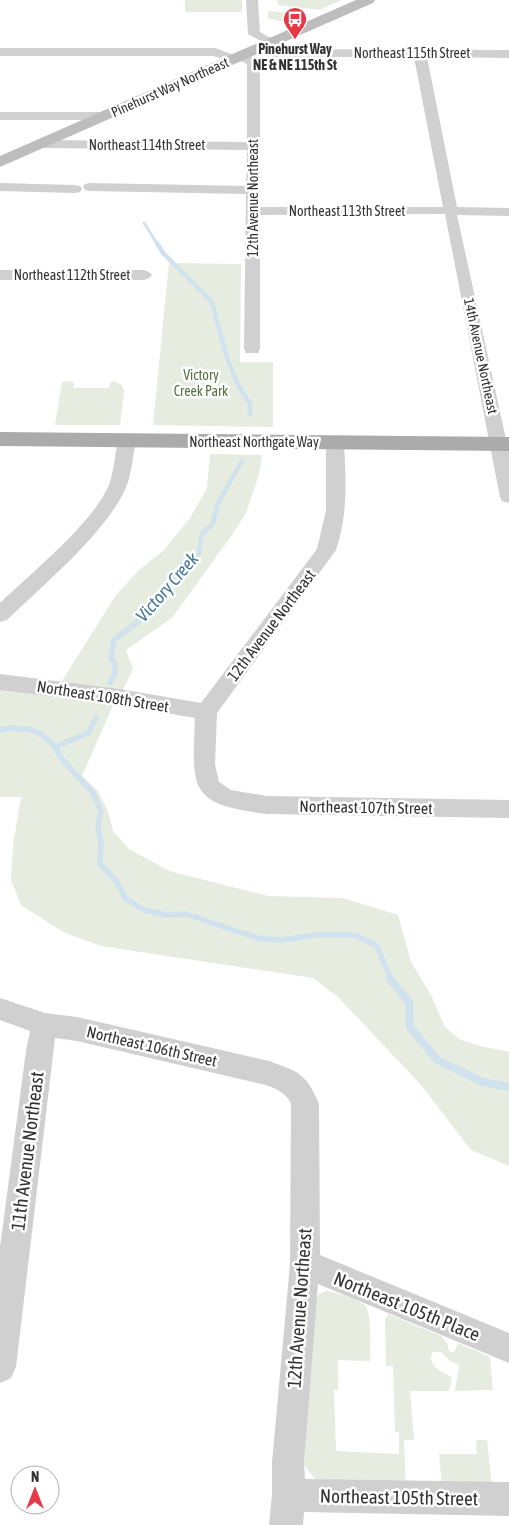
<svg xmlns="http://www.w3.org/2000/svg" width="509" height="1525" viewBox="0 0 509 1525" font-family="'Asap Condensed',sans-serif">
	<rect width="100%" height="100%" fill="#fff"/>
	<path fill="#e6ecdf" d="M 185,0 L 242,0 L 242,12 L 185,12 Z
		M 277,0 L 342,0 L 319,10 L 278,5 Z
		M 271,11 L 302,15 L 287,22 L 268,19 L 268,12 Z
		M 169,263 L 241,264 L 240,362 L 273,362 L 273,427 L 153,425 Z
		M 69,381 L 74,383 L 73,388 L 109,388 L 110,383 L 114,381 L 122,385 L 124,391 L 120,425 L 55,425 L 62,382 Z
		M 210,454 L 262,455 L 259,474 L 246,513 L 232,535 L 172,618 L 126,650 L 133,669 L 122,692 L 60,684 L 116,595 L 138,571 L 163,551 L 190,518 L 207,488 Z
		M 0,689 L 114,703 L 82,776 L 98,791 L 108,811 L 113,831 L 129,849 L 169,871 L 268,896 L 343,898 L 398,915 L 411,962 L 431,995 L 445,1027 L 459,1039 L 480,1046 L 509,1052 L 509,1166 L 471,1150 L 421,1085 L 339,998 L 313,978 L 101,946 L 63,932 L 21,905 L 11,880 L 13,846 L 21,797 L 0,797 Z
		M 326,1291 C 335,1292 361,1299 366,1307 C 372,1316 370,1348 370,1361 L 338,1360 L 338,1390 L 334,1390 L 336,1451 L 399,1454 L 399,1432 L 395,1432 L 393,1366 L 386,1366 L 385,1319 L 388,1314 L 441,1336 L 447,1343 L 450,1353 L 455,1351 L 458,1343 L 490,1357 L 493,1390 L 455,1391 L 459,1365 L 450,1361 L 441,1352 L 433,1352 C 425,1364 442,1372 452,1377 L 449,1391 L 410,1391 L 414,1440 L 404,1440 L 406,1486 L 315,1479 L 304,1465 L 314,1302 L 319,1294 Z
		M 476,1440 L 487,1440 L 492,1485 L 442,1485 L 439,1454 L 477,1454 Z"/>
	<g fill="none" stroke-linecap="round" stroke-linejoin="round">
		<path stroke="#cfe2ee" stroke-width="3" d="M 144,223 L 158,245"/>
		<path stroke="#cfe2ee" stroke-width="4.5" d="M 157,243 L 163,253 L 212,302 L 226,355 L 238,385 L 250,404 L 250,414
			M 184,563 L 198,556 L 202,534 L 213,523 L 218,503 L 242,461"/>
		<path stroke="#cfe2ee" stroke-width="5.5" d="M 110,683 L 115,673 L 115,665 L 111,657 L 114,640 L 149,613 L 154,602 L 168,587 L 183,564 L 186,562
			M 0,730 L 13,728 L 33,730 L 42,735 L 55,747 L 62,759 L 93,793 L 101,811 L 98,827 L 101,843 L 100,864 L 117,882 L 125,898 L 144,910 L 167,915 L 186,914 L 257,938 L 281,940 L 317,935 L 355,935 L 377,946 L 391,980
			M 55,747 L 88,733 L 96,718"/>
		<path stroke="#cfe2ee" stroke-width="8" d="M 390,979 L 409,1002 L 410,1027 L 437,1060 L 483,1082 L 509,1087"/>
		<path fill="#d0d0d0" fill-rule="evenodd" d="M 246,0 L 258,0 L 260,32 L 278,42 L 276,45 L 268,45 L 248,34 Z
			M 256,45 L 276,49 L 509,50 L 509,58 L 427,57 L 457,207 L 509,208 L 509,216 L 457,215 L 509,453 L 509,503 L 502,501 L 500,497 L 445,214 L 260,215 L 260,349 L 258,353 L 246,353 L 244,349 L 246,194 L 90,191 L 85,190 L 83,187 L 85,184 L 90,183 L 246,186 L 247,150 L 41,148 L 34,144 L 41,140 L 247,142 L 247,64 L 239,60 L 234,63 L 214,56 L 0,56 L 0,48 L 215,48 L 234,55 C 243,50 255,57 260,65 L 260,207 L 443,207 L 414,57 L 276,57 L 252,52 L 250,49 Z
			M 0,112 L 103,112 L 110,116 L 103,120 L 0,120 Z
			M 0,183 L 75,185 L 80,186 L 82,189 L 80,192 L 75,193 L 0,191 Z
			M 0,270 L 144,270 L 149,272 L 152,275 L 149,278 L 144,280 L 0,280 Z
			M 127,436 L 133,437 L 136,441 C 133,454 132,470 128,482 C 113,527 42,586 7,620 L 0,622 L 0,603 C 30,574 97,520 110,482 C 114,469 115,454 118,441 L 121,437 Z
			M 335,438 L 341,439 L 344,443 C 346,480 348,514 336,550 L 217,713 L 215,764 L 219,782 L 231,790 L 267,796 L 509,800 L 509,818 L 267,814 C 189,804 192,791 195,718 L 120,705 L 0,690 L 0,674 L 120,689 L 201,703 L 317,549 L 326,510 L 326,443 L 329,439 Z
			M 0,998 L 45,1013 L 77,1017 L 269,1061 C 299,1072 306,1073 319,1104 L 320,1255 L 509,1333 L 509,1363 L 318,1284 L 304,1463 L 305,1479 L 509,1482 L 509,1516 L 304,1512 L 303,1525 L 269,1525 L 272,1495 L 272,1463 L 290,1264 L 291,1104 C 287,1093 276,1089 266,1085 L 77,1041 L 55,1038 L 16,1367 L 11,1378 L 0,1383 L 0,1247 L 26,1051 L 30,1031 L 0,1020 Z"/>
		<path fill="#bdbdbd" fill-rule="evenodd" d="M 356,0 L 375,0 L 373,3 L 0,167 L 0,156 Z"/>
		<path fill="#ababab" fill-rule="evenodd" d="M 0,432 L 509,437 L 509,451 L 0,446 Z"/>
	</g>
	<defs>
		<g id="bus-pin" transform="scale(1.25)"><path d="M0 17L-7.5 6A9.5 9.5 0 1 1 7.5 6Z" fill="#e63946" stroke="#fff"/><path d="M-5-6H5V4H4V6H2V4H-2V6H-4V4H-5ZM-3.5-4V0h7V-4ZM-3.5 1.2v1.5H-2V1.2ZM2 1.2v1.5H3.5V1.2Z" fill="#fff"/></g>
	</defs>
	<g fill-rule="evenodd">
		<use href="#bus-pin" x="295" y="19"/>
	</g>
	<g text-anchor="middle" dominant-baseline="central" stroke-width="5" stroke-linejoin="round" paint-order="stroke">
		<g font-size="14" font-weight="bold" fill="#333" stroke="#fff">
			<text x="295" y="49">Pinehurst Way<tspan x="295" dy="16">NE &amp; NE 115th St</tspan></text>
		</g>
		<g font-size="14" fill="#333" stroke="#fff">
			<text x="412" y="53">Northeast 115th Street</text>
			<text transform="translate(170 87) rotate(-24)">Pinehurst Way Northeast</text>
			<text x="147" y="145">Northeast 114th Street</text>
			<text transform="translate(253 198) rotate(-90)">12th Avenue Northeast</text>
			<text x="347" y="211">Northeast 113th Street</text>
			<text x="72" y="275">Northeast 112th Street</text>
			<text transform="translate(481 356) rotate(78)">14th Avenue Northeast</text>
			<text x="254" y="442">Northeast Northgate Way</text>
		</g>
		<g font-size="14" fill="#56703f" stroke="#fff">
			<text x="201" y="375">Victory<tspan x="201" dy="16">Creek Park</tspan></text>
		</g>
		<g font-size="16" fill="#333" stroke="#fff">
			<text transform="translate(271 625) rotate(-53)">12th Avenue Northeast</text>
			<text transform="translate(103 696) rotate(9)">Northeast 108th Street</text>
			<text transform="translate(366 807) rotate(1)">Northeast 107th Street</text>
			<text transform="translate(152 1046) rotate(13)">Northeast 106th Street</text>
		</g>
		<g font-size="18" font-style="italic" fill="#3f7597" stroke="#fff">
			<text transform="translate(167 587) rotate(-49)">Victory Creek</text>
		</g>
		<g font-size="19" fill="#333" stroke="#fff">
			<text transform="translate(27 1151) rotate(-83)">11th Avenue Northeast</text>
			<text transform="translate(407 1306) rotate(22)">Northeast 105th Place</text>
			<text transform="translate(299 1308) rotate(-86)">12th Avenue Northeast</text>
			<text transform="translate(399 1497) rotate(1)">Northeast 105th Street</text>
		</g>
	</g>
	<g transform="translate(35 1490)"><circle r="24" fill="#ffffff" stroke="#adadad"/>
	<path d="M0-4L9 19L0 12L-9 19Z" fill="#e63946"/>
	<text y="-8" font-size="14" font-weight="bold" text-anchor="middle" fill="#333333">N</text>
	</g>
</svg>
